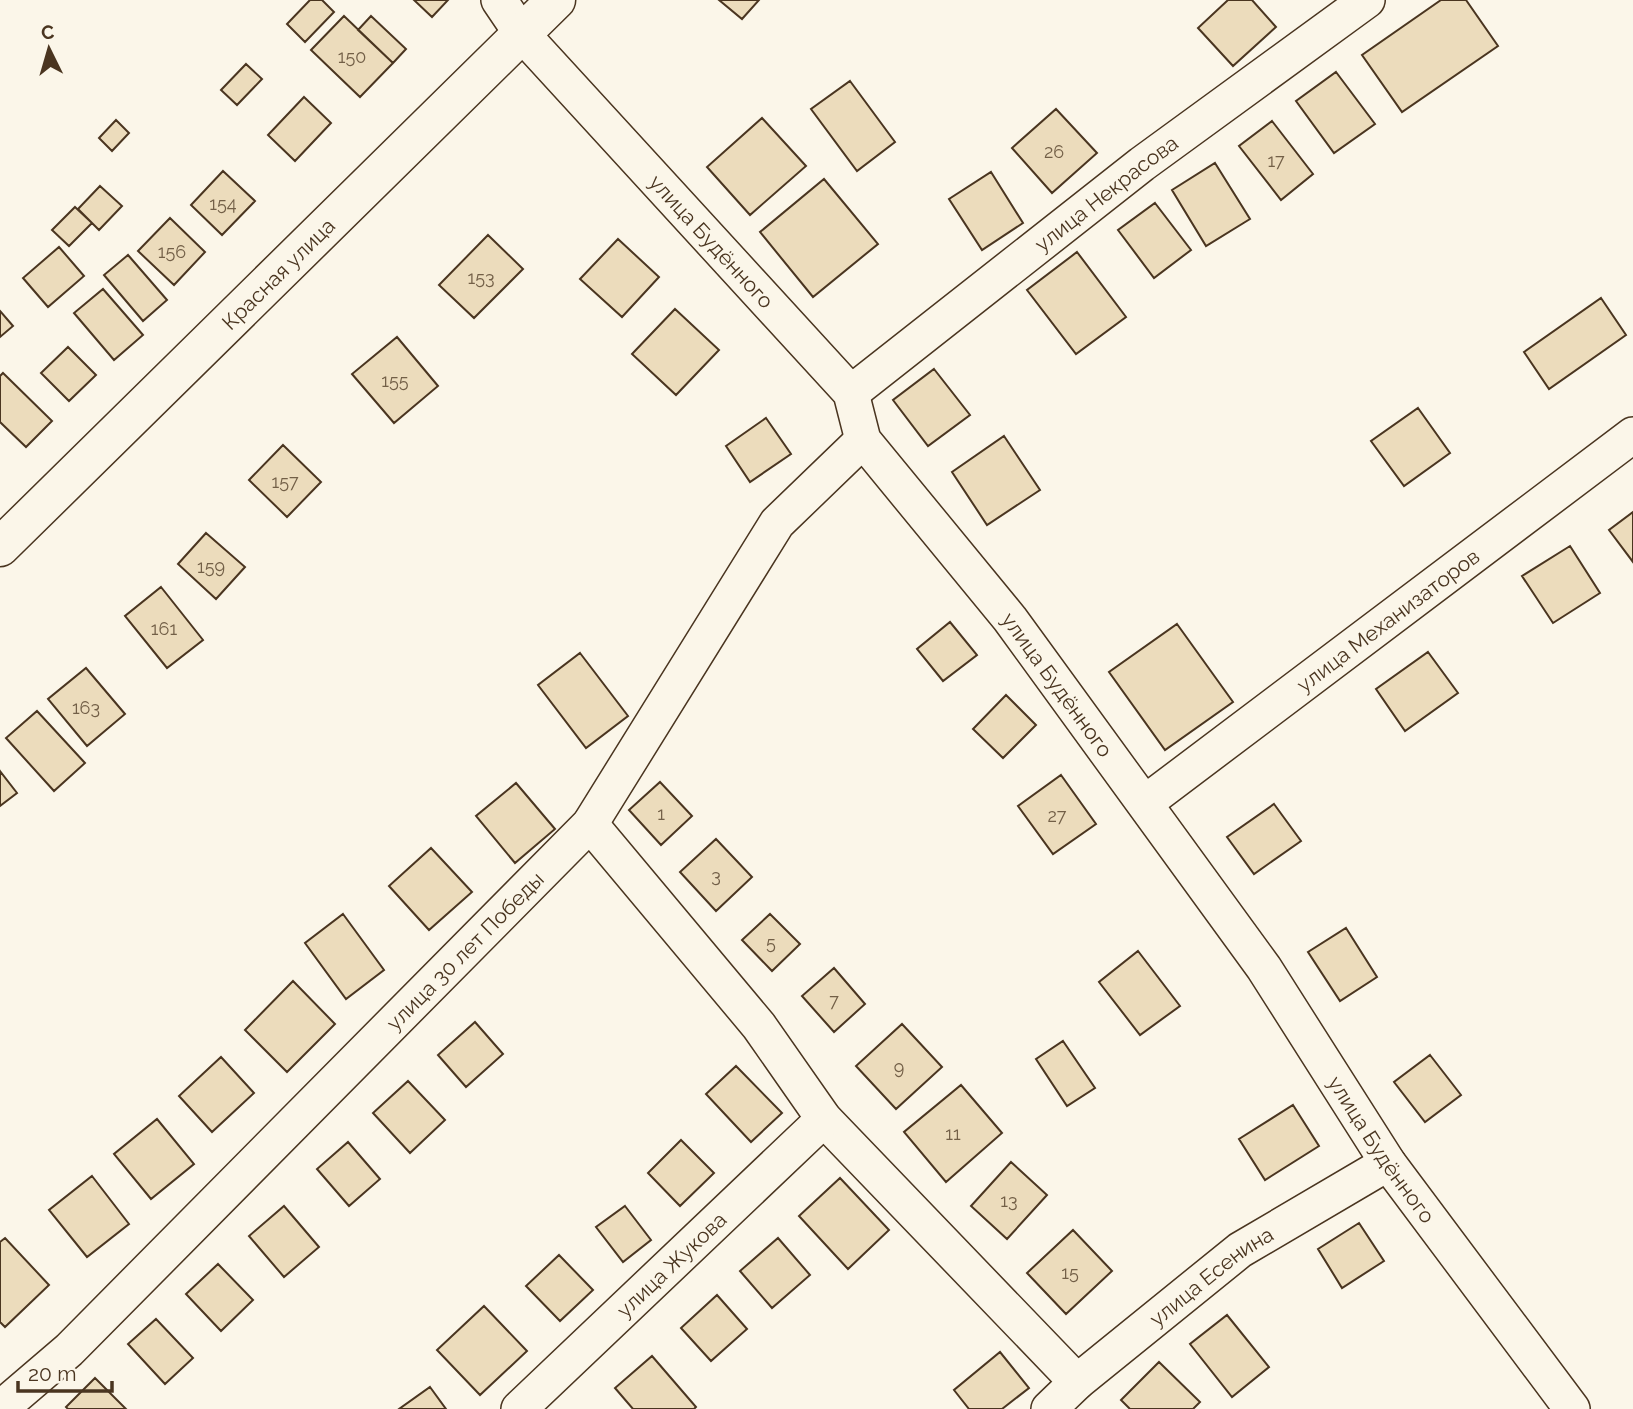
<svg xmlns="http://www.w3.org/2000/svg" width="1633" height="1409" viewBox="0 0 1633 1409" font-family="Raleway,sans-serif">
	<rect width="100%" height="100%" fill="#fbf6e9"/>
	<path fill="#ecdcbc" stroke="#4a3520" stroke-width="2" d="M 310,0 L 322,0 L 334,12 L 305,42 L 287,24 Z
		M 414,0 L 448,0 L 432,17 Z
		M 719,0 L 759,0 L 742,19 Z
		M 1228,0 L 1252,0 L 1276,27 L 1233,66 L 1198,28 Z
		M 1441,0 L 1466,0 L 1498,46 L 1402,112 L 1362,55 Z
		M 344,16 L 393,63 L 360,97 L 311,50 Z
		M 371,16 L 406,49 L 393,63 L 358,30 Z
		M 246,64 L 262,79 L 237,105 L 221,90 Z
		M 1336,72 L 1375,124 L 1334,153 L 1296,101 Z
		M 850,81 L 895,142 L 857,171 L 811,109 Z
		M 304,97 L 331,123 L 295,161 L 268,135 Z
		M 1056,109 L 1097,153 L 1052,193 L 1012,148 Z
		M 762,118 L 806,166 L 750,215 L 707,167 Z
		M 116,120 L 129,133 L 112,151 L 99,138 Z
		M 1272,121 L 1313,174 L 1281,200 L 1239,146 Z
		M 1215,163 L 1250,219 L 1206,246 L 1172,190 Z
		M 223,171 L 255,201 L 222,235 L 191,205 Z
		M 991,172 L 1023,223 L 982,250 L 949,199 Z
		M 824,179 L 878,244 L 813,297 L 760,232 Z
		M 100,186 L 122,206 L 99,230 L 78,209 Z
		M 1155,203 L 1191,250 L 1154,278 L 1118,230 Z
		M 75,207 L 92,223 L 69,246 L 52,230 Z
		M 170,218 L 205,252 L 174,285 L 138,251 Z
		M 488,235 L 523,269 L 474,318 L 439,285 Z
		M 618,239 L 659,277 L 622,317 L 580,279 Z
		M 59,247 L 84,276 L 48,307 L 23,278 Z
		M 1077,252 L 1126,317 L 1076,354 L 1027,290 Z
		M 128,255 L 167,300 L 143,321 L 104,275 Z
		M 103,289 L 143,335 L 114,360 L 74,313 Z
		M 1601,298 L 1626,335 L 1549,389 L 1524,352 Z
		M 675,309 L 719,350 L 676,395 L 632,354 Z
		M 0,311 L 13,326 L 0,337 Z
		M 397,337 L 438,386 L 394,423 L 352,374 Z
		M 68,347 L 96,375 L 69,401 L 41,373 Z
		M 934,369 L 970,415 L 928,446 L 893,400 Z
		M 3,373 L 52,421 L 26,447 L 0,422 L 0,376 Z
		M 1418,408 L 1450,453 L 1404,486 L 1371,441 Z
		M 766,418 L 791,454 L 750,482 L 726,446 Z
		M 1004,436 L 1040,490 L 987,525 L 952,472 Z
		M 283,445 L 321,482 L 287,517 L 249,480 Z
		M 1633,512 L 1633,562 L 1609,530 Z
		M 206,533 L 245,567 L 216,599 L 178,564 Z
		M 1570,546 L 1600,593 L 1553,623 L 1522,576 Z
		M 161,587 L 203,640 L 167,668 L 125,616 Z
		M 950,622 L 977,655 L 943,681 L 917,649 Z
		M 1177,624 L 1233,702 L 1165,750 L 1109,672 Z
		M 1428,652 L 1458,693 L 1405,731 L 1376,689 Z
		M 580,653 L 628,716 L 586,748 L 538,685 Z
		M 86,668 L 125,714 L 87,746 L 48,699 Z
		M 1006,695 L 1036,725 L 1003,758 L 973,729 Z
		M 37,711 L 85,763 L 54,791 L 6,738 Z
		M 0,771 L 17,793 L 0,806 Z
		M 1061,775 L 1096,824 L 1053,854 L 1018,806 Z
		M 660,782 L 692,816 L 661,845 L 629,810 Z
		M 516,783 L 555,829 L 515,863 L 476,816 Z
		M 1274,804 L 1301,841 L 1254,874 L 1227,837 Z
		M 716,839 L 752,877 L 716,911 L 680,872 Z
		M 431,848 L 472,892 L 429,930 L 389,886 Z
		M 343,914 L 384,970 L 346,999 L 305,943 Z
		M 770,914 L 800,944 L 772,971 L 742,940 Z
		M 1346,928 L 1377,977 L 1340,1001 L 1308,952 Z
		M 1138,951 L 1180,1006 L 1140,1035 L 1099,982 Z
		M 834,968 L 865,1004 L 834,1032 L 802,996 Z
		M 293,981 L 335,1024 L 287,1072 L 245,1030 Z
		M 475,1022 L 503,1054 L 466,1087 L 438,1055 Z
		M 902,1024 L 942,1067 L 896,1109 L 856,1066 Z
		M 1063,1041 L 1095,1088 L 1067,1106 L 1036,1059 Z
		M 1430,1055 L 1461,1095 L 1425,1122 L 1394,1082 Z
		M 221,1057 L 254,1093 L 212,1132 L 179,1096 Z
		M 736,1066 L 782,1113 L 751,1142 L 706,1094 Z
		M 408,1081 L 445,1120 L 410,1153 L 373,1113 Z
		M 961,1085 L 1002,1133 L 946,1182 L 904,1132 Z
		M 1293,1105 L 1319,1146 L 1265,1180 L 1239,1139 Z
		M 157,1119 L 194,1164 L 151,1199 L 114,1154 Z
		M 681,1140 L 714,1173 L 680,1206 L 648,1173 Z
		M 348,1142 L 380,1179 L 349,1206 L 317,1169 Z
		M 1011,1162 L 1047,1195 L 1007,1239 L 971,1206 Z
		M 92,1176 L 129,1224 L 87,1257 L 49,1210 Z
		M 840,1178 L 889,1230 L 848,1269 L 799,1216 Z
		M 284,1206 L 319,1247 L 284,1277 L 249,1236 Z
		M 625,1206 L 651,1240 L 623,1262 L 596,1227 Z
		M 1359,1223 L 1384,1261 L 1342,1288 L 1318,1249 Z
		M 1073,1230 L 1112,1271 L 1066,1314 L 1027,1273 Z
		M 5,1238 L 49,1285 L 5,1327 L 0,1322 L 0,1242 Z
		M 778,1238 L 810,1275 L 772,1308 L 740,1271 Z
		M 559,1255 L 593,1290 L 560,1321 L 526,1286 Z
		M 218,1264 L 253,1300 L 221,1331 L 186,1294 Z
		M 717,1295 L 747,1329 L 711,1361 L 681,1328 Z
		M 484,1306 L 527,1351 L 480,1395 L 437,1350 Z
		M 1227,1315 L 1269,1367 L 1232,1397 L 1190,1344 Z
		M 156,1319 L 193,1358 L 165,1384 L 128,1344 Z
		M 1000,1352 L 1029,1388 L 1002,1409 L 969,1409 L 954,1390 Z
		M 652,1356 L 696,1407 L 694,1409 L 633,1409 L 615,1388 Z
		M 1159,1362 L 1200,1402 L 1193,1409 L 1130,1409 L 1121,1400 Z
		M 95,1378 L 126,1409 L 68,1409 L 66,1407 Z
		M 430,1387 L 446,1409 L 399,1409 Z"/>
	<g fill="none" stroke-linecap="round" stroke-linejoin="round">
		<g stroke="#4a3520" stroke-width="38">
			<g id="minor">
				<path id="s1" d="M 499,0 L 522,34 L 851,393 L 863,440 L 1010,619 L 1264,968 L 1388,1163 L 1572,1409"/>
				<path id="s2" d="M 851,393 L 1142,164 L 1367,0"/>
				<path id="s3" d="M 1145,803 L 1633,435"/>
				<path d="M 590,824 L 759,1026 L 824,1119 L 1077,1382"/>
				<path id="s4" d="M 0,1409 L 69,1350 L 590,824 L 777,523 L 863,440"/>
				<path id="s5" d="M 519,1409 L 824,1119"/>
				<path id="s6" d="M 1049,1409 L 1077,1382 L 1240,1250 L 1388,1163"/>
			</g>
		</g>
		<g stroke="#4a3520" stroke-width="41">
			<g id="major">
				<path id="s7" d="M 0,547 L 556,0"/>
			</g>
		</g>
		<use href="#minor" stroke="#fbf6e9" stroke-width="35"/>
		<use href="#major" stroke="#fbf6e9" stroke-width="38"/>
	</g>
	<g text-anchor="middle" dominant-baseline="central" stroke-width="5" stroke-linejoin="round" paint-order="stroke">
		<g font-size="18" fill="#725f47">
			<text x="352" y="56">150</text>
			<text x="1054" y="151">26</text>
			<text x="1276" y="160">17</text>
			<text x="223" y="203">154</text>
			<text x="172" y="251">156</text>
			<text x="481" y="277">153</text>
			<text x="395" y="380">155</text>
			<text x="285" y="481">157</text>
			<text x="211" y="566">159</text>
			<text x="164" y="628">161</text>
			<text x="86" y="707">163</text>
			<text x="661" y="813">1</text>
			<text x="1057" y="815">27</text>
			<text x="716" y="875">3</text>
			<text x="771" y="942">5</text>
			<text x="834" y="1000">7</text>
			<text x="899" y="1067">9</text>
			<text x="953" y="1133">11</text>
			<text x="1009" y="1200">13</text>
			<text x="1070" y="1272">15</text>
		</g>
		<g font-size="21" fill="#4a3520" stroke="#fbf6e9">
			<text stroke="none"><textPath href="#s2" startOffset="324">улица Некрасова</textPath></text>
			<text stroke="none"><textPath href="#s1" startOffset="322">улица Будённого</textPath></text>
			<text stroke="none"><textPath href="#s7" startOffset="390">Красная улица</textPath></text>
			<text stroke="none"><textPath href="#s3" startOffset="304">улица Механизаторов</textPath></text>
			<text stroke="none"><textPath href="#s1" startOffset="889">улица Будённого</textPath></text>
			<text stroke="none"><textPath href="#s4" startOffset="653">улица 30 лет Победы</textPath></text>
			<text stroke="none"><textPath href="#s1" startOffset="1456">улица Будённого</textPath></text>
			<text stroke="none"><textPath href="#s5" startOffset="210">улица Жукова</textPath></text>
			<text stroke="none"><textPath href="#s6" startOffset="210">улица Есенина</textPath></text>
		</g>
	</g>
	<g transform="translate(49 49) rotate(355)" stroke="#fbf6e9" stroke-width="5" paint-order="stroke">
	<path d="M0-5L12 26L0 18L-12 26Z" fill="#4a3520"/>
	<text y="-10" font-size="19" font-weight="bold" text-anchor="middle" fill="#4a3520">С</text>
	</g>
	<path d="M18 1381v10h94v-10" fill="none" stroke="#4a3520" stroke-width="3.5"/>
	<text x="28" y="1381" font-size="21" fill="#4a3520" stroke="#fbf6e9" stroke-width="5" paint-order="stroke">20 m</text>
</svg>
